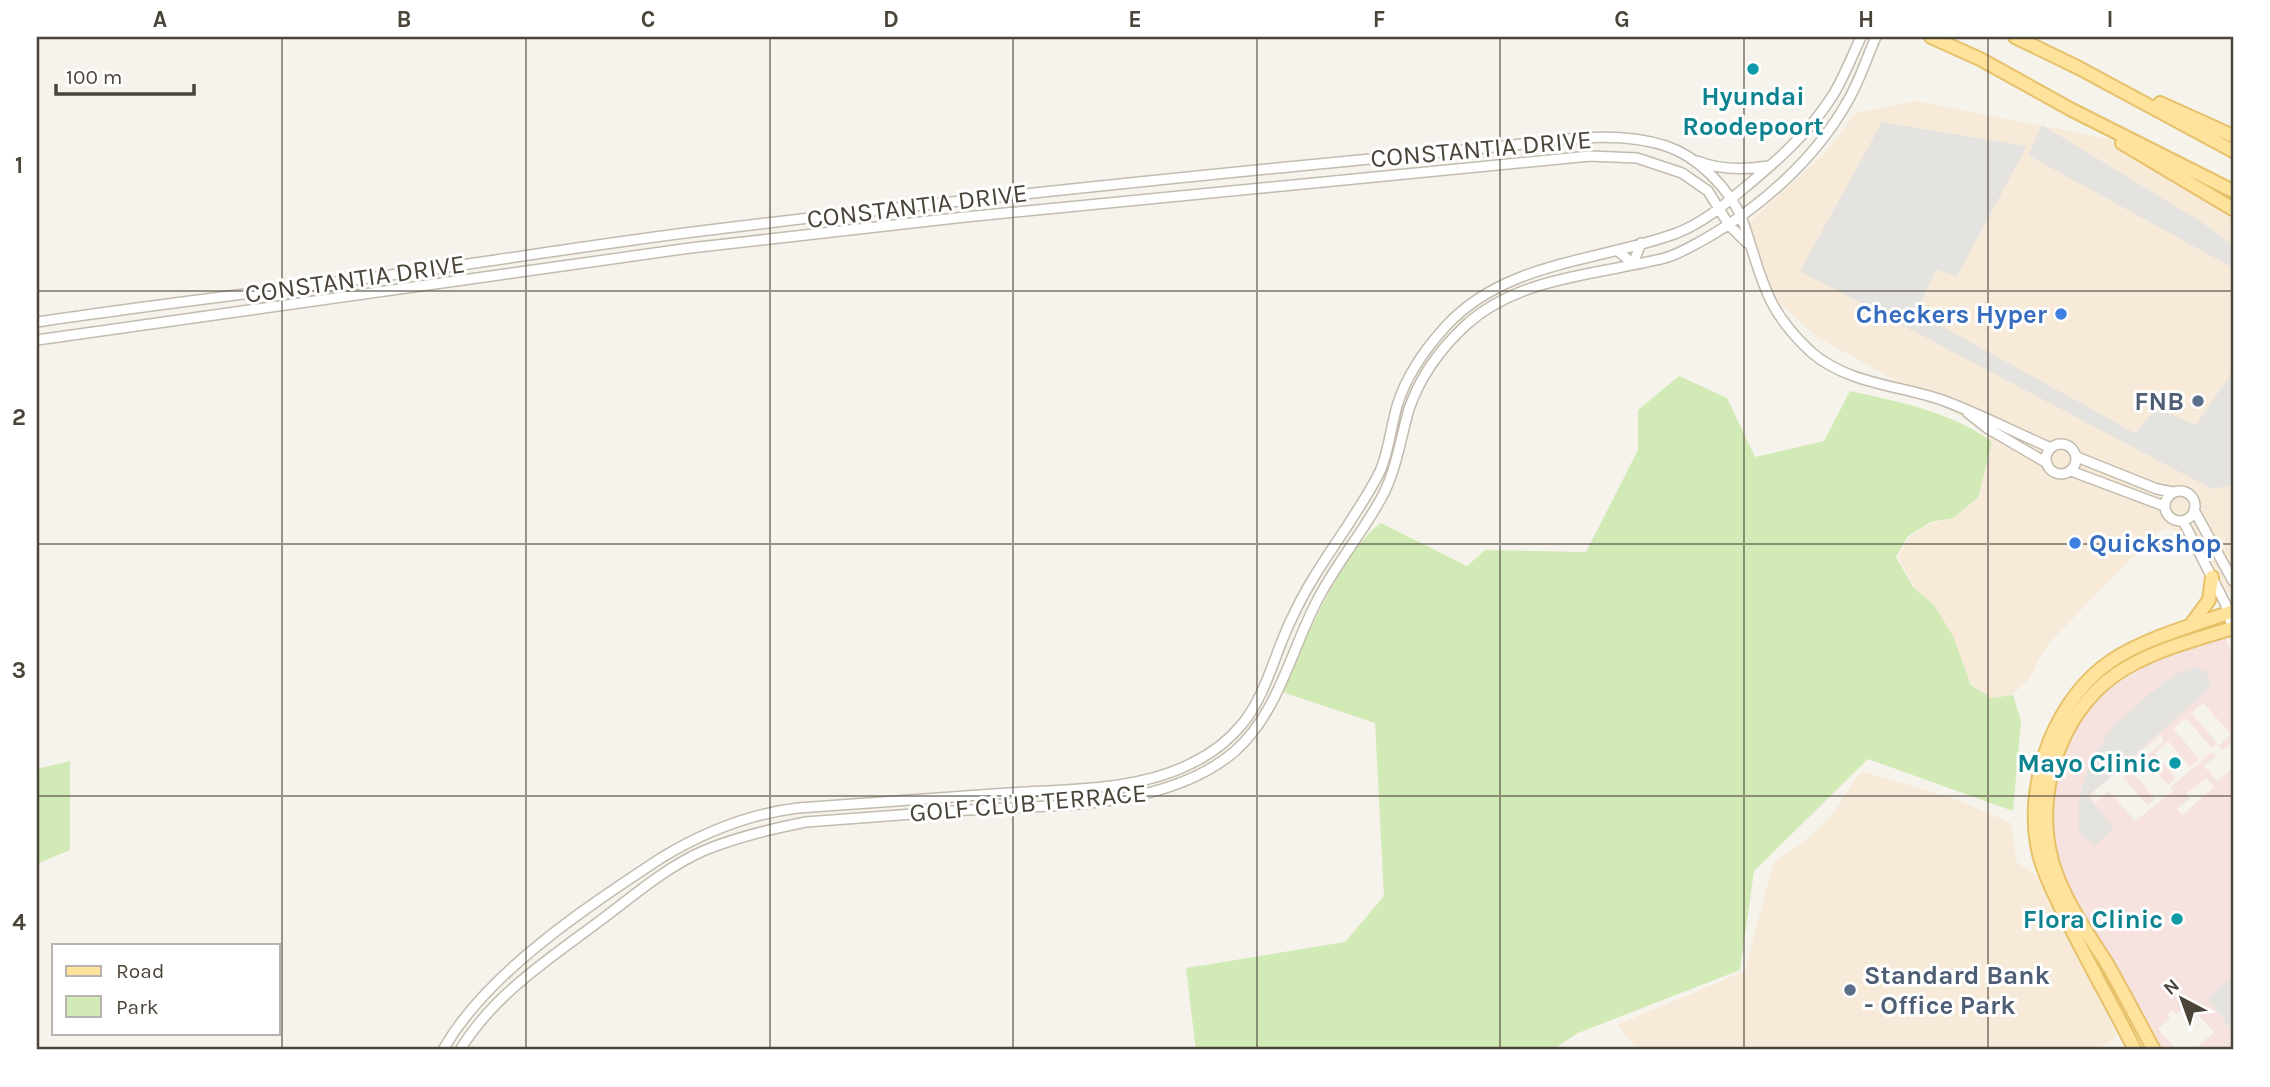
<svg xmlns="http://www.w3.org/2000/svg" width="2270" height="1087" viewBox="0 0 2270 1087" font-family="Karla,sans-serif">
	<rect width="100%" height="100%" fill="#f6f3ec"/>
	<path fill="#f7ead8" d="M 1917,101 L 2109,139 L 2186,182 L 2233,216 L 2233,591 L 2216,595 L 2190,538 L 2168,528 L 2157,532 L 2052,640 L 2039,658 L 2030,678 L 2013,694 L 1991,698 L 1971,684 L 1953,636 L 1934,605 L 1914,587 L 1898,557 L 1909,537 L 1931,523 L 1954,518 L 1979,498 L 1992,427 L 1966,419 L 1817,337 L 1768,292 L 1749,222 L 1824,154 L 1856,113 Z
		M 1861,771 L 1958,800 L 2011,823 L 2017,863 L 2034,873 L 2069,934 L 2117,1037 L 2103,1045 L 2103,1050 L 1638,1050 L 1617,1025 L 1745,971 L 1773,863 L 1811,836 L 1833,814 Z"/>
	<path fill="#f6e3e0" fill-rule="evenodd" d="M 2225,635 L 2233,659 L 2233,741 L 2223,750 L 2218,746 L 2231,734 L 2203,703 L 2191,713 L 2217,743 L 2212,748 L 2186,718 L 2173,728 L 2199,759 L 2190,767 L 2168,741 L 2155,753 L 2176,778 L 2168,785 L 2146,760 L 2132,772 L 2155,799 L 2147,805 L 2123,777 L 2164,741 L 2160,735 L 2089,796 L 2095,803 L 2109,791 L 2135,821 L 2173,791 L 2171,787 L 2212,752 L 2216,756 L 2204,766 L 2217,781 L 2233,768 L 2233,1050 L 2194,1050 L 2214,1032 L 2188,1004 L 2176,1014 L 2173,1010 L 2167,1015 L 2170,1018 L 2158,1029 L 2177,1050 L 2164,1050 L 2077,907 L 2059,868 L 2052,816 L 2057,769 L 2077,725 L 2108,689 L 2153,662 ZM 2207,778 L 2214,787 L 2182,815 L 2177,809 L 2190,798 L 2186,793 Z"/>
	<path fill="#d2eab5" d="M 1679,376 L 1727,398 L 1755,457 L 1824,441 L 1850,391 C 1898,402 1951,411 1992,442 L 1978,498 L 1953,518 L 1931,522 L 1908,536 L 1896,557 L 1913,587 L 1934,605 L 1953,636 L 1971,685 L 1991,698 L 2013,695 L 2021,721 L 2013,811 L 1868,759 L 1754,871 L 1740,970 L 1578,1033 L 1552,1050 L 1196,1050 L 1186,968 L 1345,942 L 1384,896 L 1375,723 L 1282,692 C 1302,647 1342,551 1381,523 L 1467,566 L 1485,550 L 1586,552 L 1638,450 L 1638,410 Z
		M 70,761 L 70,850 L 37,864 L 37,769 Z"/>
	<path fill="#e5e3e0" d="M 1882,122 L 2027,146 L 1957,276 L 1936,270 L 1916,312 L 2135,433 L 2156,408 L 2196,425 L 2233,371 L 2233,485 L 2212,489 L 1800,271 Z
		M 2042,125 L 2203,223 L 2233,245 L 2233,268 L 2028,155 Z
		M 2196,667 L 2206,672 L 2212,686 L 2087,797 L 2114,828 L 2094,846 L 2079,831 L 2079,799 L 2088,768 L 2111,728 L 2161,684 L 2181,672 Z
		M 2233,977 L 2233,1033 L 2208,998 Z"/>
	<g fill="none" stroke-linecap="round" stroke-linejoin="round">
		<g stroke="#c2bbae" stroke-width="12">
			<path id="minor" d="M 1697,161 C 1720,170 1745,170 1769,166
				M 1617,250 L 1633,264 L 1641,243
				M 37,322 C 137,307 238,295 338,282 C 457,267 575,247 693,232 C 895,207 1096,186 1298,166 C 1367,159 1435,153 1504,146 C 1556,141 1615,129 1666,146 C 1697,156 1729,188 1742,219 C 1752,246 1758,275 1771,301 C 1781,321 1795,337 1811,352 C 1848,384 1898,385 1942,400 C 1980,414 2014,432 2051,448
				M 37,340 L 690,248 L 965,217 L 1590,156 L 1637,158 L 1682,173 L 1708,191 L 1729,225 L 1747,243
				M 1968,413 L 1987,428 L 2047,463
				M2046 459a15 15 0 1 1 30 0a15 15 0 1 1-30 0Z
				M 2077,457 L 2157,489 L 2173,492
				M 2071,471 L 2164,506
				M2165 506a15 15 0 1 1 30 0a15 15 0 1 1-30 0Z
				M 2194,510 L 2233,581
				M 2183,521 L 2225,603 L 2233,630
				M 443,1050 C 487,972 587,907 661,858 C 704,832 748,814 798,808 C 868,803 938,798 1008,793 C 1067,789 1139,791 1192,763 C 1211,754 1230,739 1243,723 C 1267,693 1275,652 1292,618 C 1307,585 1328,555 1348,525 C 1359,507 1372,489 1381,469 C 1389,449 1391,427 1397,406 C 1406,376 1425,349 1446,326 C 1506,261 1598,262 1677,233 C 1702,223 1723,206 1743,189 C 1777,161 1809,133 1833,95 C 1844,77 1852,56 1861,37
				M 460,1050 C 494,994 549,959 601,920 C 633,896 665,868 703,851 C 736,837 770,829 806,822 C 859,818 913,814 967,810 C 1052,805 1165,810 1234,752 C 1279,713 1291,649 1318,599 C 1337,562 1365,530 1384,493 C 1397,466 1401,437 1409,409 C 1420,377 1441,348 1466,325 C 1520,276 1598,275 1665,258 C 1679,254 1692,246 1705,239 C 1761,207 1814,160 1846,104 C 1859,83 1866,59 1876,37"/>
		</g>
		<g stroke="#e6c16a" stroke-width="16">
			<path id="major" d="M 1931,37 L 1980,59 L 2072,110 L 2233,191
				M 2015,37 L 2079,68 L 2233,151
				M 2160,103 L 2233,136
				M 2122,143 L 2233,209
				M 2190,626 L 2209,600 L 2212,577
				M 2135,1050 C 2113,1006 2088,963 2066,918 C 2055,895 2041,870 2037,844 C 2031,809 2037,774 2050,740 C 2063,709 2082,681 2111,661 C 2147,637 2193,626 2233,611
				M 2154,1050 C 2138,1021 2123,991 2106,962 C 2086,931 2064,900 2053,864 C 2033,798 2058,715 2115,675 C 2149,651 2194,640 2233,628"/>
		</g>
		<use href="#minor" stroke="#fff" stroke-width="9"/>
		<use href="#major" stroke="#ffe39c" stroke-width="12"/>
	</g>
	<path fill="none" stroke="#4b4439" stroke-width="2" stroke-opacity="0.55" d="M 282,37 L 282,1050M 526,37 L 526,1050M 770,37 L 770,1050M 1013,37 L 1013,1050M 1257,37 L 1257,1050M 1500,37 L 1500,1050M 1744,37 L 1744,1050M 1988,37 L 1988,1050M 37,291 L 2233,291M 37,544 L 2233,544M 37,796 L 2233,796"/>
	<g fill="#0f9aa8" stroke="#fff" stroke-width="2.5">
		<circle cx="1753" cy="69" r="7"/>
		<circle cx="2175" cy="763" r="7"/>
		<circle cx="2177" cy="919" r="7"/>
	</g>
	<g fill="#3f7fe0" stroke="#fff" stroke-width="2.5">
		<circle cx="2061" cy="314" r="7"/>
		<circle cx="2075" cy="543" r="7"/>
	</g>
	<g fill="#5c6f8a" stroke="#fff" stroke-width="2.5">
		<circle cx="2198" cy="401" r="7"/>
		<circle cx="1850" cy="990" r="7"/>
	</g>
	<g text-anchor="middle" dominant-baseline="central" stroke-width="6" stroke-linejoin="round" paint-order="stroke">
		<g font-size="26" font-weight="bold" fill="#0d838f" stroke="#fff" text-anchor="end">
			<text x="1753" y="96" text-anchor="middle">Hyundai<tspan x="1753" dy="30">Roodepoort</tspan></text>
			<text x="2161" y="763">Mayo Clinic</text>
			<text x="2163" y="919">Flora Clinic</text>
		</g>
		<g font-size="26" fill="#4b4439" stroke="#fff">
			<text transform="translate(1481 149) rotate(-5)">CONSTANTIA DRIVE</text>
			<text transform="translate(917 206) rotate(-7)">CONSTANTIA DRIVE</text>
			<text transform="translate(355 279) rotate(-8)">CONSTANTIA DRIVE</text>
			<text transform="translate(1028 803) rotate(-5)">GOLF CLUB TERRACE</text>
		</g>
		<g font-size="26" font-weight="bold" fill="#366cbe" stroke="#fff" text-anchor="end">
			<text x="2047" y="314">Checkers Hyper</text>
			<text x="2089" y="543" text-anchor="start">Quickshop</text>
		</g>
		<g font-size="26" font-weight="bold" fill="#4e5e75" stroke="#fff" text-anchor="end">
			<text x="2184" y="401">FNB</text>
			<text x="1864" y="975" text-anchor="start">Standard Bank<tspan x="1864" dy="30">- Office Park</tspan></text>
		</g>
	</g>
	<rect width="2270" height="1087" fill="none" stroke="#ffffff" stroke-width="77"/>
	<rect x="52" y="944" width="228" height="91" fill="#ffffff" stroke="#b7b4b0" stroke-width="2"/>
	<rect x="66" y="966" width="35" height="10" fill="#ffe39c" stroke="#b7b4b0" stroke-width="2"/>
	<text x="116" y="978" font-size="21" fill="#4b4439">Road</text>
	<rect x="66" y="996" width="35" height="21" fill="#d2eab5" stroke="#b7b4b0" stroke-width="2"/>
	<text x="116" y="1014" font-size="21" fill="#4b4439">Park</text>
	<g transform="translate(2182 999) rotate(319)" stroke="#ffffff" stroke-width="5" paint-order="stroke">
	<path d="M0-5L12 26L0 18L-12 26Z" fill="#4b4439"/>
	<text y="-10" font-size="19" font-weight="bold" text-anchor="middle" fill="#4b4439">N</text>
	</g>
	<path d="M56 84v10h138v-10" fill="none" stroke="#4b4439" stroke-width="3.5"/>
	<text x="66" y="84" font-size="21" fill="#4b4439" stroke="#ffffff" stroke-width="5" paint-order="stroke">100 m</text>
	<rect x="38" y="38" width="2194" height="1010" fill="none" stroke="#4b4439" stroke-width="2.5"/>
	<g font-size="23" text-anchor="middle" font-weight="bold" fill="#4b4439">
		<text x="160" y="27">A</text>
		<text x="404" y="27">B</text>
		<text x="648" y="27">C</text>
		<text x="891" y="27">D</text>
		<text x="1135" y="27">E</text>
		<text x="1379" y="27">F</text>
		<text x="1622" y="27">G</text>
		<text x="1866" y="27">H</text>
		<text x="2110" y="27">I</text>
		<text x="19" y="173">1</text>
		<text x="19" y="425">2</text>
		<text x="19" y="678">3</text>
		<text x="19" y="930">4</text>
	</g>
</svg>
